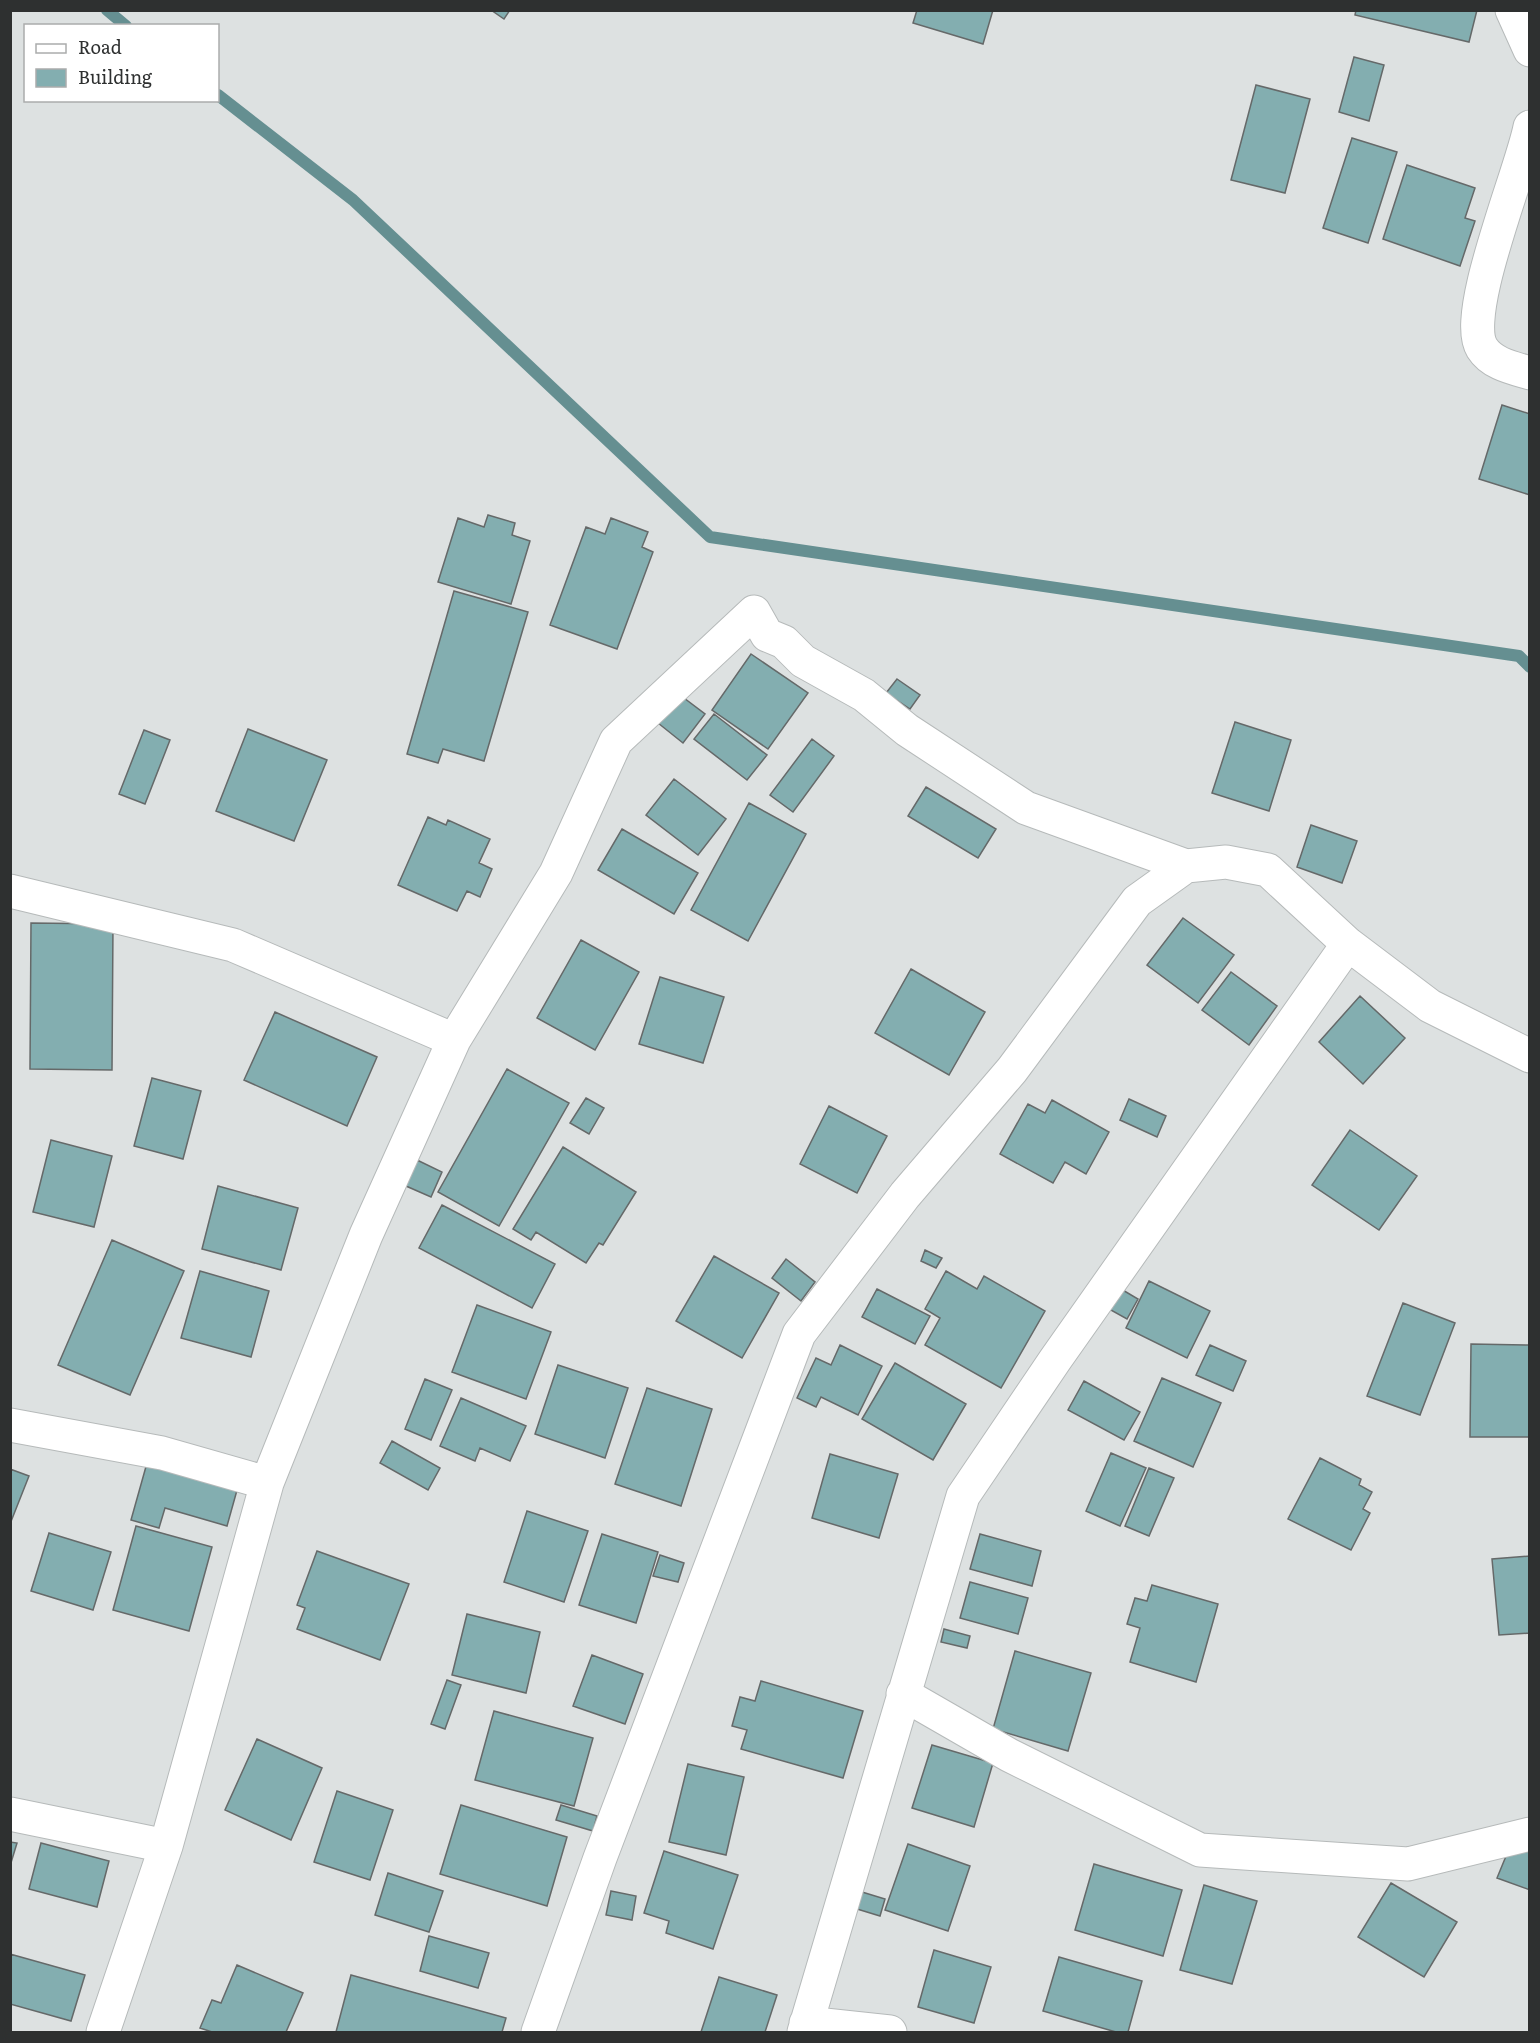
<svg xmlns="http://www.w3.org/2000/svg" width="1540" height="2043" viewBox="0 0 1540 2043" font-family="Literata,serif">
	<rect width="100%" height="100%" fill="#dde1e1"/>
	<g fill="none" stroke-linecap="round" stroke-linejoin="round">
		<path stroke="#658f91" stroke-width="12" d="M 107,10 L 126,26
			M 218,95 L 353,200 L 710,537 L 1519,656 L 1530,667"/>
	</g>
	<path fill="#83aeb0" stroke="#656969" stroke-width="1.5" d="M 491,10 L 510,10 L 504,19 Z
		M 917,10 L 993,10 L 983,44 L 913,23 Z
		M 1356,10 L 1477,10 L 1469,42 L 1355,15 Z
		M 1354,57 L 1384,65 L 1369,121 L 1339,112 Z
		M 1256,85 L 1310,99 L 1285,193 L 1231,180 Z
		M 1352,138 L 1397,152 L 1368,243 L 1323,228 Z
		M 1407,165 L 1475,188 L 1465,218 L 1475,221 L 1460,266 L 1383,239 Z
		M 1502,405 L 1530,414 L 1530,495 L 1479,479 Z
		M 488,515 L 515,523 L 512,535 L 530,541 L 511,604 L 438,582 L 458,518 L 484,527 Z
		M 611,518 L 648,532 L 642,547 L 653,552 L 617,649 L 550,625 L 586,527 L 605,534 Z
		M 454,591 L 528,612 L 484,761 L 443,749 L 438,763 L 407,754 Z
		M 751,654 L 808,693 L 768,749 L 712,710 Z
		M 897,679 L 920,695 L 910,709 L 886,693 Z
		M 680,695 L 705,714 L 683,743 L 658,723 Z
		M 714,714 L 767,755 L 747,780 L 694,739 Z
		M 1235,722 L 1291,740 L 1269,811 L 1212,793 Z
		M 248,729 L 327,760 L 294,841 L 216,811 Z
		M 144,730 L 170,740 L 145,804 L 119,794 Z
		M 812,739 L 834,756 L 793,812 L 770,795 Z
		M 674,779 L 726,819 L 698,855 L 646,815 Z
		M 926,787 L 996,829 L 978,858 L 908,816 Z
		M 749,803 L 806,834 L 748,941 L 691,910 Z
		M 428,817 L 446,825 L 448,820 L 490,839 L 479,863 L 492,869 L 480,897 L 467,891 L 457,911 L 398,885 Z
		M 1311,825 L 1357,841 L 1342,883 L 1297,867 Z
		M 622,829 L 698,873 L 674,914 L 598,870 Z
		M 1183,918 L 1234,955 L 1198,1003 L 1147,965 Z
		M 31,923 L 113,924 L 112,1070 L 30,1069 Z
		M 581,940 L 639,972 L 595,1050 L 537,1018 Z
		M 911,969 L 985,1012 L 949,1075 L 875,1033 Z
		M 1231,972 L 1277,1006 L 1249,1045 L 1202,1010 Z
		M 660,977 L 724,997 L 703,1063 L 639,1044 Z
		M 1360,996 L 1405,1038 L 1363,1084 L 1319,1042 Z
		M 275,1012 L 377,1057 L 347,1126 L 244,1080 Z
		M 507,1069 L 569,1103 L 499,1226 L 438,1192 Z
		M 152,1078 L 201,1091 L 183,1159 L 134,1146 Z
		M 586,1098 L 604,1108 L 589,1134 L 570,1123 Z
		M 1129,1099 L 1166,1116 L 1157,1137 L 1120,1120 Z
		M 1052,1100 L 1109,1132 L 1086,1174 L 1065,1162 L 1053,1183 L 1000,1154 L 1028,1104 L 1045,1113 Z
		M 829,1106 L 887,1136 L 857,1193 L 800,1164 Z
		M 1350,1130 L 1417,1176 L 1379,1230 L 1312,1185 Z
		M 51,1140 L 112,1156 L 94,1227 L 33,1212 Z
		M 563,1147 L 636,1192 L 603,1245 L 599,1243 L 586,1263 L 536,1232 L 531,1240 L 513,1229 Z
		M 417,1160 L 442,1172 L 431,1197 L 406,1186 Z
		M 218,1186 L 298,1208 L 281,1270 L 202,1249 Z
		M 442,1205 L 555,1264 L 532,1308 L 419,1248 Z
		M 112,1240 L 184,1271 L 130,1395 L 58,1365 Z
		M 925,1250 L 942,1258 L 936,1268 L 921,1261 Z
		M 714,1256 L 779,1293 L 742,1358 L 676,1321 Z
		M 786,1259 L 815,1282 L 801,1301 L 772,1278 Z
		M 200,1271 L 269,1291 L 251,1357 L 181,1338 Z
		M 946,1271 L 977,1289 L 984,1276 L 1045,1311 L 1001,1388 L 925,1345 L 940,1318 L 925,1309 Z
		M 1149,1281 L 1210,1311 L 1187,1358 L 1126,1328 Z
		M 877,1289 L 930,1316 L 915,1344 L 862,1317 Z
		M 1121,1289 L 1138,1299 L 1127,1319 L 1109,1309 Z
		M 1403,1303 L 1455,1323 L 1420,1415 L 1367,1396 Z
		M 477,1305 L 551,1332 L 526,1399 L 452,1372 Z
		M 1471,1344 L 1530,1345 L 1530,1437 L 1470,1437 Z
		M 840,1345 L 882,1366 L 858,1415 L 821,1397 L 816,1407 L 797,1398 L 816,1358 L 831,1365 Z
		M 1210,1345 L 1246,1361 L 1233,1391 L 1196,1375 Z
		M 895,1363 L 966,1404 L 933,1460 L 862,1419 Z
		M 558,1365 L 628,1388 L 605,1458 L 535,1434 Z
		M 1162,1378 L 1221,1403 L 1193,1467 L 1134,1441 Z
		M 425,1379 L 452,1390 L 431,1440 L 405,1429 Z
		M 1084,1381 L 1140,1412 L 1124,1440 L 1068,1410 Z
		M 647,1388 L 712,1409 L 681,1506 L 615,1484 Z
		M 461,1398 L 526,1426 L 510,1461 L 480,1448 L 475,1461 L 440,1446 Z
		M 392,1441 L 440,1468 L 428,1490 L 380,1463 Z
		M 1111,1453 L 1146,1468 L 1120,1526 L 1086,1511 Z
		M 830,1454 L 898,1474 L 879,1538 L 812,1518 Z
		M 1320,1458 L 1361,1479 L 1359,1485 L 1372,1492 L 1363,1509 L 1370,1513 L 1351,1550 L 1288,1519 Z
		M 147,1463 L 239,1483 L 227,1526 L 165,1508 L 159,1528 L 131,1520 Z
		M 1149,1468 L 1174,1478 L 1149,1536 L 1125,1526 Z
		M 10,1469 L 29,1476 L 10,1524 Z
		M 527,1511 L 588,1531 L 564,1602 L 504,1582 Z
		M 136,1526 L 212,1547 L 189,1631 L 113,1610 Z
		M 49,1533 L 111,1552 L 93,1610 L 31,1591 Z
		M 602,1534 L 658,1552 L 636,1623 L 579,1605 Z
		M 980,1534 L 1041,1551 L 1032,1586 L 970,1569 Z
		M 317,1551 L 409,1584 L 380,1660 L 297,1629 L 305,1608 L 297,1605 Z
		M 660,1555 L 684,1563 L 678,1582 L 653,1576 Z
		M 1530,1556 L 1530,1633 L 1499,1635 L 1492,1559 Z
		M 970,1582 L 1028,1598 L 1018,1634 L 960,1618 Z
		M 1152,1585 L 1218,1604 L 1196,1682 L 1130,1662 L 1140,1628 L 1127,1624 L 1135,1598 L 1147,1601 Z
		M 467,1614 L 540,1632 L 526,1693 L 452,1675 Z
		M 944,1629 L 970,1636 L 967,1648 L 941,1642 Z
		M 1015,1651 L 1091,1673 L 1068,1751 L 993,1729 Z
		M 592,1655 L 643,1674 L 625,1724 L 573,1706 Z
		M 447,1680 L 461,1685 L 445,1729 L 431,1724 Z
		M 761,1681 L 863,1711 L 843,1778 L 741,1749 L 747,1730 L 732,1726 L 740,1697 L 755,1701 Z
		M 494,1711 L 593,1738 L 574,1806 L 475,1780 Z
		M 257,1739 L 322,1768 L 291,1840 L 225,1810 Z
		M 932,1745 L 993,1763 L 974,1827 L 912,1808 Z
		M 688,1764 L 744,1777 L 726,1855 L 669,1842 Z
		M 337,1791 L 393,1810 L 370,1880 L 314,1862 Z
		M 461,1805 L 567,1837 L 547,1906 L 440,1874 Z
		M 561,1805 L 597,1816 L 593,1831 L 556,1820 Z
		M 10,1842 L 17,1843 L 10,1866 Z
		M 41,1843 L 109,1861 L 97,1907 L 29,1889 Z
		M 908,1844 L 970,1866 L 948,1931 L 885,1910 Z
		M 1511,1844 L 1530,1851 L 1530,1890 L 1497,1878 Z
		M 664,1851 L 738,1875 L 713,1949 L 666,1933 L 669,1921 L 644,1913 Z
		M 1094,1864 L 1182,1890 L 1163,1956 L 1075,1930 Z
		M 388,1873 L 443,1891 L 429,1932 L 375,1915 Z
		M 1391,1883 L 1457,1922 L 1424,1977 L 1358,1937 Z
		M 1204,1885 L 1257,1901 L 1232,1984 L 1180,1970 Z
		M 611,1891 L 636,1896 L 632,1920 L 606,1915 Z
		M 862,1892 L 885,1899 L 880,1916 L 857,1909 Z
		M 429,1936 L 489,1953 L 478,1988 L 420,1971 Z
		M 934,1950 L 991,1967 L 974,2023 L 918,2007 Z
		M 10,1954 L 85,1975 L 71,2021 L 10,2004 Z
		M 1059,1957 L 1142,1981 L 1128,2032 L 1116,2032 L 1043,2011 Z
		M 237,1965 L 303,1993 L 286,2032 L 212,2032 L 200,2028 L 212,2000 L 221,2003 Z
		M 351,1975 L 506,2018 L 502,2032 L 336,2032 Z
		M 719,1977 L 777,1995 L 765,2032 L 701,2032 Z"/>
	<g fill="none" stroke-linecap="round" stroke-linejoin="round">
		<g stroke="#b6baba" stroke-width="35">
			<path id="street" d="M 1512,10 L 1530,50
				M 1530,127 C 1522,170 1461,314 1482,348 C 1492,364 1513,368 1530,373
				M 10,891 L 233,945 L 454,1040
				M 10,1425 L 162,1453 L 267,1483
				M 903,1694 L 1009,1755 L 1200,1850 L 1408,1864 L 1530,1834
				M 10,1814 L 166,1846
				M 806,2023 L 890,2032
				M 103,2032 L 166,1846 L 267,1483 L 366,1235 L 454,1040 L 556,873 L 616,741 L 754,612 L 767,635 L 784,642 L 803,661 L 864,695 L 907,730 L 1026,808 L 1186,866
				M 538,2032 L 600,1858 L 799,1334 L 905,1195 L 1012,1070 L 1137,901 L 1186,866 L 1226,862 L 1268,870 L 1348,944 L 1430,1006 L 1530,1056
				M 804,2032 L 963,1496 L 1055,1360 L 1348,944"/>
		</g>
		<use href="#street" stroke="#fff" stroke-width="33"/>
	</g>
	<rect width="1540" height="2043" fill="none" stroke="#2e3030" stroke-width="24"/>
	<rect x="24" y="24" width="195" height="78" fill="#ffffff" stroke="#abacac" stroke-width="1.5"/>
	<rect x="36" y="44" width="30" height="9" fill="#ffffff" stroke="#abacac" stroke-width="1.5"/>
	<text x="78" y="54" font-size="18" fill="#2e3030">Road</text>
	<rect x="36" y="69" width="30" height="18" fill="#83aeb0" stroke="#abacac" stroke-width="1.5"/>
	<text x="78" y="84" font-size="18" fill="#2e3030">Building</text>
</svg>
